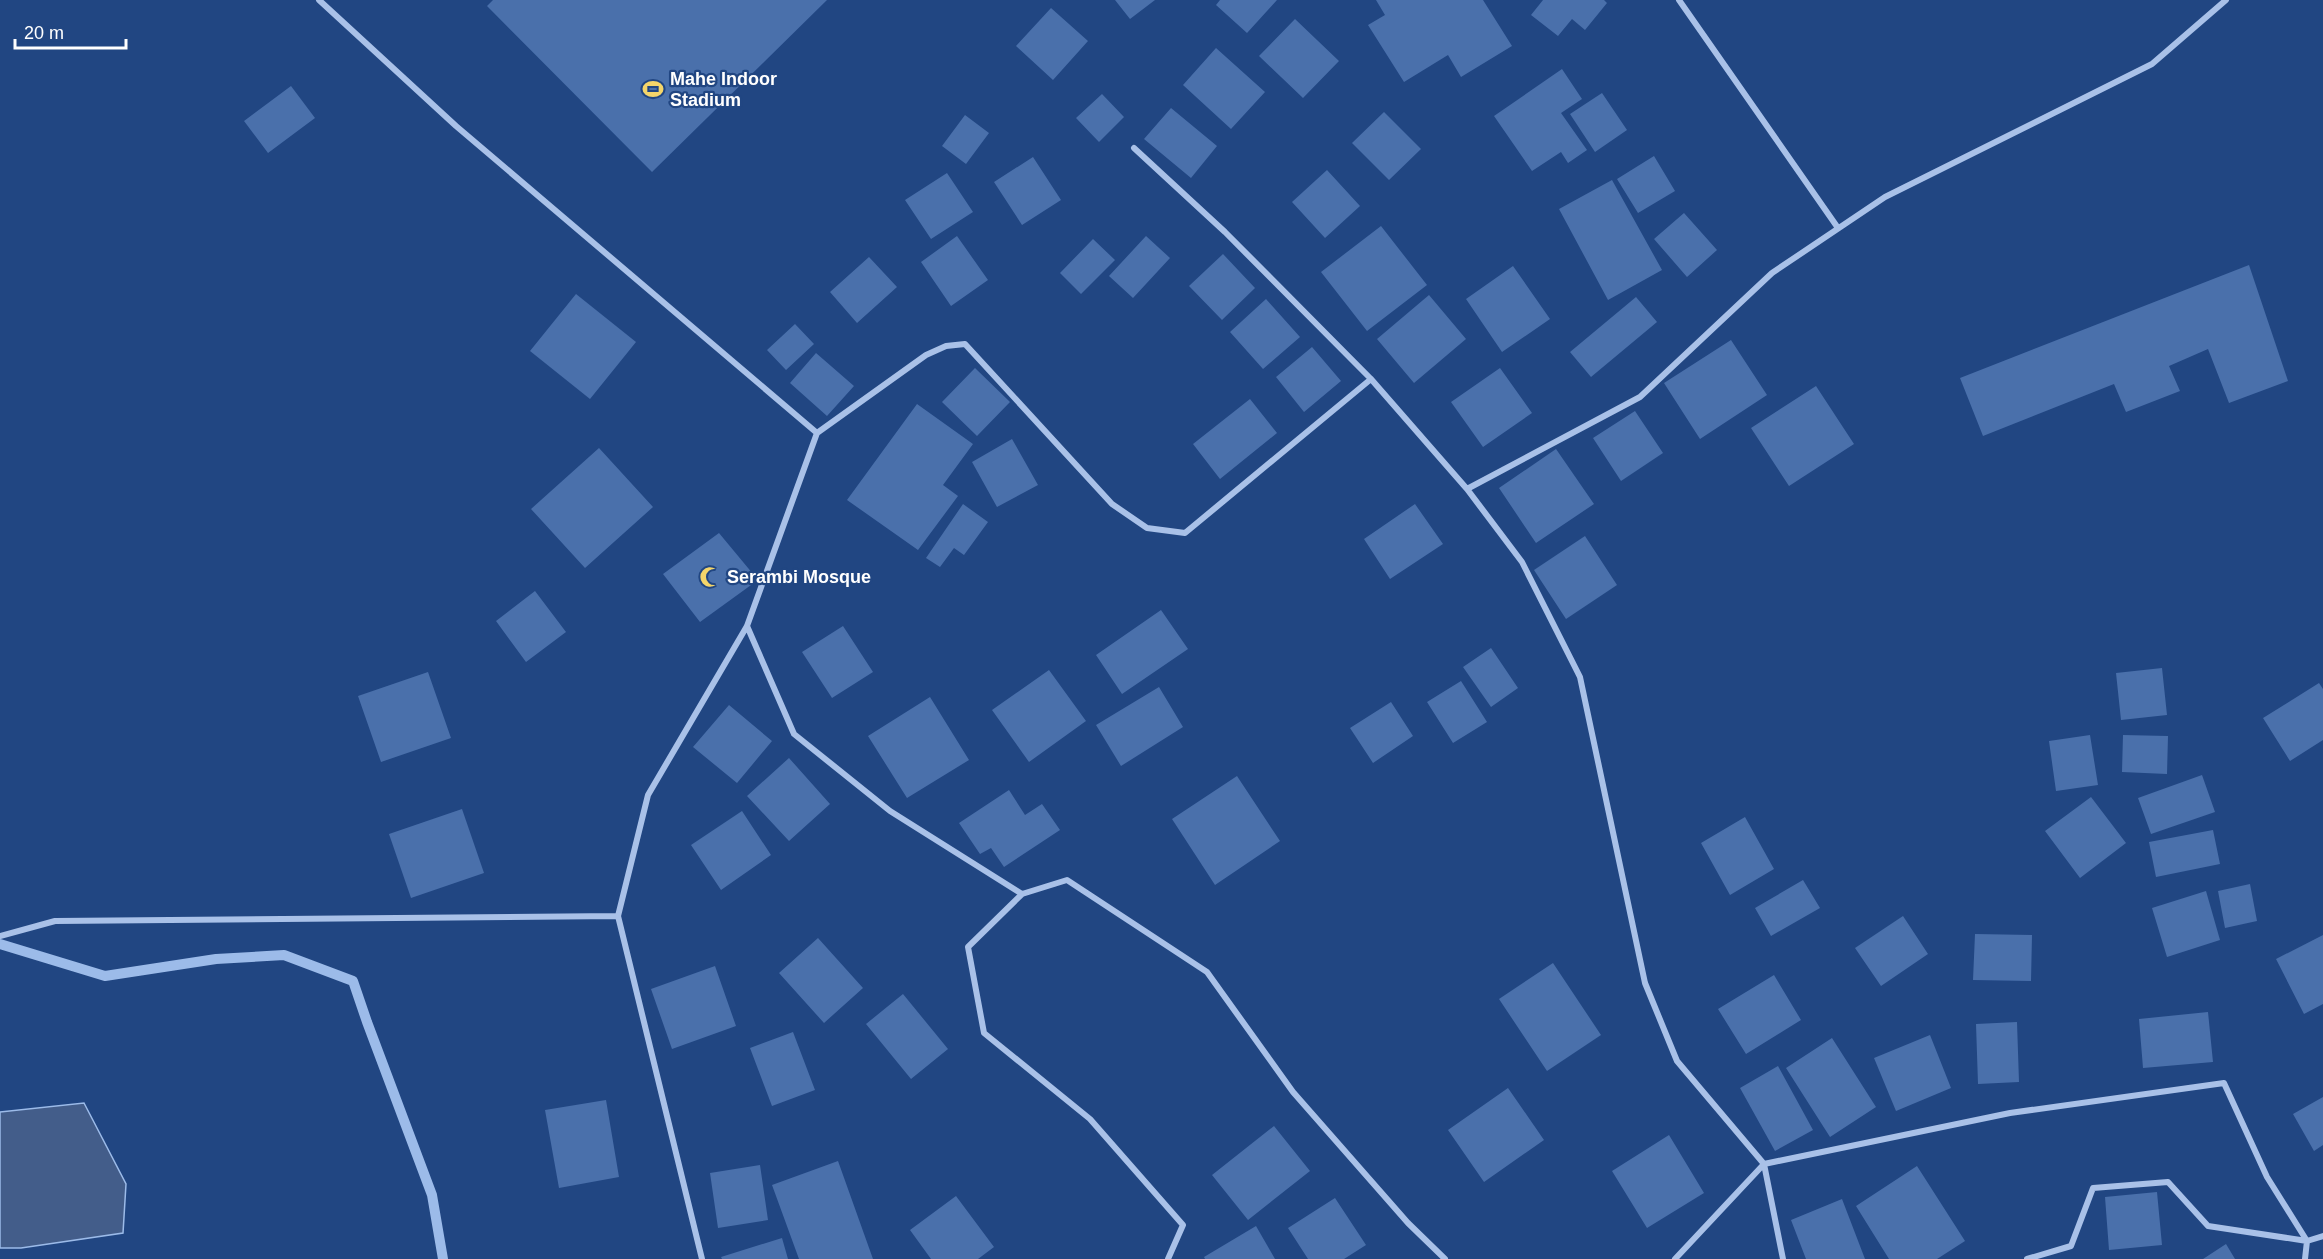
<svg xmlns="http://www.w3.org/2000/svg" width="2323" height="1259" viewBox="0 0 2323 1259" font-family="Helvetica,sans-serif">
	<rect width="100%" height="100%" fill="#214682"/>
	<path fill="#435d8a" stroke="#9cbbe9" stroke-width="1.5" d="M 84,1103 L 126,1184 L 123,1233 L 21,1248 L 0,1248 L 0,1112 Z"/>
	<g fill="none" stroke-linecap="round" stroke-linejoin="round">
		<path stroke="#9cbbe9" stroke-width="10" d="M 0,944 L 105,976 L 216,959 L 284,955 L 353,981 L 367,1022 L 432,1195 L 443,1259"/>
	</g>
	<path fill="#4a70ab" d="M 493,0 L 827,0 L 652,172 L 487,6 Z
		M 1115,0 L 1155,0 L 1130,19 Z
		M 1220,0 L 1277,0 L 1247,33 L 1216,5 Z
		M 1376,0 L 1483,0 L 1512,46 L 1461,77 L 1448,55 L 1404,82 L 1368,25 L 1385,15 Z
		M 1543,0 L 1604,0 L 1607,3 L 1585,30 L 1572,19 L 1558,36 L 1531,15 Z
		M 1051,8 L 1088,41 L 1053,80 L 1016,46 Z
		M 1295,19 L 1339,61 L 1303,98 L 1259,56 Z
		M 1216,48 L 1265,92 L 1231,129 L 1183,85 Z
		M 1562,69 L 1582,99 L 1561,113 L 1587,150 L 1568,163 L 1561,152 L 1532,171 L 1494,116 Z
		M 291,86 L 315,118 L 268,153 L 244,121 Z
		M 1602,93 L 1627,130 L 1595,152 L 1570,114 Z
		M 1102,94 L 1124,117 L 1099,142 L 1076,118 Z
		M 1171,108 L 1217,146 L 1191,178 L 1144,139 Z
		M 1384,112 L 1421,149 L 1389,180 L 1352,143 Z
		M 965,115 L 989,133 L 966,164 L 942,146 Z
		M 1654,156 L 1675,191 L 1638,213 L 1617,179 Z
		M 1033,157 L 1061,200 L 1022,225 L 994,182 Z
		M 1327,170 L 1360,206 L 1325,238 L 1292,202 Z
		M 947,173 L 973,212 L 931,239 L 905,200 Z
		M 1612,180 L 1662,270 L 1608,300 L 1559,209 Z
		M 1684,213 L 1717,250 L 1687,277 L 1654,239 Z
		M 1381,226 L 1427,285 L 1367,331 L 1321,272 Z
		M 957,236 L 988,280 L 951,306 L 921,262 Z
		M 1146,236 L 1170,258 L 1133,298 L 1109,276 Z
		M 1093,239 L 1115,260 L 1081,294 L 1060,273 Z
		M 1223,254 L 1255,288 L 1222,320 L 1189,286 Z
		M 869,257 L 897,287 L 857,323 L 830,292 Z
		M 2249,265 L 2288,381 L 2229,403 L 2208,349 L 2169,366 L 2180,391 L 2126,412 L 2114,384 L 1983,436 L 1960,378 Z
		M 1513,266 L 1550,319 L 1502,352 L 1466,299 Z
		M 576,294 L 636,342 L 590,399 L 530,351 Z
		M 1429,295 L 1466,339 L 1414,383 L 1377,339 Z
		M 1636,297 L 1657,322 L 1591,377 L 1570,352 Z
		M 1266,299 L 1300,337 L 1263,369 L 1230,332 Z
		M 795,324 L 814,344 L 786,370 L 767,350 Z
		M 1731,340 L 1767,395 L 1700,439 L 1664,383 Z
		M 1312,347 L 1341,381 L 1304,412 L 1276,377 Z
		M 816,353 L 854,386 L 827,416 L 790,383 Z
		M 975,368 L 1010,402 L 977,436 L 942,402 Z
		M 1500,368 L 1532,413 L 1483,447 L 1451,402 Z
		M 1816,386 L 1854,444 L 1789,486 L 1751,428 Z
		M 1250,399 L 1277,433 L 1220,479 L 1193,444 Z
		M 917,404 L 973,444 L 943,485 L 958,496 L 918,550 L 847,500 Z
		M 1635,411 L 1663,453 L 1621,481 L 1593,438 Z
		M 1012,439 L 1038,485 L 997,507 L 972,462 Z
		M 599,448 L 653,507 L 585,568 L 531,509 Z
		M 1556,449 L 1594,504 L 1536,543 L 1499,488 Z
		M 963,504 L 988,522 L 964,555 L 954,548 L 940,567 L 926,558 Z
		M 1415,504 L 1443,544 L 1390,579 L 1364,539 Z
		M 719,533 L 758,580 L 700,622 L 663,574 Z
		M 1585,536 L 1617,585 L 1566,619 L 1534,570 Z
		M 535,591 L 566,632 L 526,662 L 496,621 Z
		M 1161,610 L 1188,649 L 1122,694 L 1096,655 Z
		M 843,626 L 873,672 L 832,698 L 802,652 Z
		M 1491,648 L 1518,688 L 1491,707 L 1463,667 Z
		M 2162,668 L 2167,715 L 2121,720 L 2116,673 Z
		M 1049,670 L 1086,721 L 1029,762 L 992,710 Z
		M 428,672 L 451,738 L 381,762 L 358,696 Z
		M 1461,681 L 1487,722 L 1453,743 L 1427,702 Z
		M 2319,683 L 2323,689 L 2323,740 L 2290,761 L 2263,718 Z
		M 1159,687 L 1183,727 L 1121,766 L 1096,725 Z
		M 930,697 L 969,760 L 907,798 L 868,736 Z
		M 1391,702 L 1413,736 L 1373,763 L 1350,728 Z
		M 729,705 L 772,741 L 737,783 L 693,747 Z
		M 2090,735 L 2098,785 L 2056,791 L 2049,741 Z
		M 2123,735 L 2168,736 L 2167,774 L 2122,772 Z
		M 789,758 L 830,804 L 789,841 L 747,796 Z
		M 2202,775 L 2215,812 L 2151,834 L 2138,798 Z
		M 1237,776 L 1280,841 L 1215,885 L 1172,819 Z
		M 1009,790 L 1025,815 L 1042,804 L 1060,830 L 1004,867 L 991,848 L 980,854 L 959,823 Z
		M 2091,797 L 2126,843 L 2080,878 L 2045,831 Z
		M 462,809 L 484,873 L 411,898 L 389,834 Z
		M 742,811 L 771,855 L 721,890 L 691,845 Z
		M 1745,817 L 1774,869 L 1730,895 L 1701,843 Z
		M 2213,830 L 2220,864 L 2156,877 L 2149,842 Z
		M 1803,880 L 1820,908 L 1771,936 L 1755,908 Z
		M 2250,884 L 2257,921 L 2225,928 L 2218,891 Z
		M 2206,891 L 2220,940 L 2167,957 L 2152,908 Z
		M 1903,916 L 1928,954 L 1881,986 L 1855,948 Z
		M 1975,934 L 2032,935 L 2031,981 L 1973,980 Z
		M 2323,935 L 2323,1004 L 2304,1014 L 2276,959 Z
		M 818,938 L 863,988 L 824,1023 L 779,973 Z
		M 1553,963 L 1601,1035 L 1547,1071 L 1499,999 Z
		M 715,966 L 736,1026 L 672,1049 L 651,989 Z
		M 1774,975 L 1801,1020 L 1746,1054 L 1718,1009 Z
		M 903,994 L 948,1049 L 911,1079 L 866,1024 Z
		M 2208,1012 L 2213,1062 L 2143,1068 L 2139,1019 Z
		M 2017,1022 L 2019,1082 L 1978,1084 L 1976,1024 Z
		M 793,1032 L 815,1090 L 772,1106 L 750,1048 Z
		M 1930,1035 L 1951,1088 L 1896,1111 L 1874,1058 Z
		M 1832,1038 L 1876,1107 L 1830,1137 L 1786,1068 Z
		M 1778,1066 L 1813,1130 L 1775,1151 L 1740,1088 Z
		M 1508,1088 L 1544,1140 L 1484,1182 L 1448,1130 Z
		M 2323,1097 L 2323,1145 L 2314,1151 L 2293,1114 Z
		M 606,1100 L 619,1177 L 559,1188 L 545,1110 Z
		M 1274,1126 L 1310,1171 L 1248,1220 L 1212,1175 Z
		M 1669,1135 L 1704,1193 L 1647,1228 L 1612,1171 Z
		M 838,1161 L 873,1259 L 799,1259 L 772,1185 Z
		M 760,1165 L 768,1220 L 718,1228 L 710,1173 Z
		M 1917,1166 L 1965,1241 L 1937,1259 L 1889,1259 L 1856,1206 Z
		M 2157,1192 L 2162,1245 L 2109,1250 L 2105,1197 Z
		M 956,1196 L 994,1247 L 978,1259 L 931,1259 L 910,1230 Z
		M 1335,1198 L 1366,1245 L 1344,1259 L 1308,1259 L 1288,1228 Z
		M 1842,1199 L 1865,1259 L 1806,1259 L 1791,1220 Z
		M 1256,1226 L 1275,1259 L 1205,1259 L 1204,1257 Z
		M 782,1238 L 788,1259 L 722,1259 L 721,1257 Z
		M 2226,1244 L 2235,1259 L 2203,1259 Z"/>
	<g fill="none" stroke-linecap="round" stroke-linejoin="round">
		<path stroke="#a9c1e8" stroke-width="6" d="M 319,0 L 456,126 L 817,433 L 747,626 L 648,795 L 618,916 L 702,1259
			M 1679,0 L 1838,228
			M 1134,148 L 1225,232 L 1371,379 L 1467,489 L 1522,562 L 1580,677 L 1645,983 L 1677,1061 L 1764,1164 L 1783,1259
			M 817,433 L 926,355 L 946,346 L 965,344 L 1112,504 L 1147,528 L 1185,533 L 1371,379
			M 1467,489 L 1640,397 L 1772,273 L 1885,197 L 2152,64 L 2226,0
			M 747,626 L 794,734 L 890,811 L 1022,894 L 968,947 L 984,1033 L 1090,1119 L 1183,1225 L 1168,1259
			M 1022,894 L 1067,880 L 1207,972 L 1293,1092 L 1408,1223 L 1445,1259
			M 0,936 L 55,921 L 618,916
			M 1675,1259 L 1764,1164 L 2010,1113 L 2224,1083 L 2267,1177 L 2307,1241 L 2305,1259
			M 2027,1259 L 2071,1246 L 2093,1188 L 2168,1182 L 2208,1226 L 2307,1241 L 2323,1236"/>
	</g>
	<defs>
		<g id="stadium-bare" transform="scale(1.62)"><path d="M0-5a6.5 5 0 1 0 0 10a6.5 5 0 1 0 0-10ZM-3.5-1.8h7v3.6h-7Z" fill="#f4d56a" stroke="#214682" stroke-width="2.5" paint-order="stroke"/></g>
		<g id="mosque-bare" transform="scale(1.62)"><path d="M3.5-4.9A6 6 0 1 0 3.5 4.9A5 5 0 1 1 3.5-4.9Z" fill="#f4d56a" stroke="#214682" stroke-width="2.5" paint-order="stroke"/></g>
	</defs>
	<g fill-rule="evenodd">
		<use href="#stadium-bare" x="653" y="89"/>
		<use href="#mosque-bare" x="710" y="577"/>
	</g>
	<g text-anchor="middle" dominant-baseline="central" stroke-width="4.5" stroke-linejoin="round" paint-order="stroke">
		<g font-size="18" font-weight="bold" fill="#fff" stroke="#214682" text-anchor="start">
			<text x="670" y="79">Mahe Indoor<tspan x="670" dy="21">Stadium</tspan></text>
			<text x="727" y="577">Serambi Mosque</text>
		</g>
	</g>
	<path d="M15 39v9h111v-9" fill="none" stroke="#ffffff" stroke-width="3"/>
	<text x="24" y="39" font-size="18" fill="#ffffff" stroke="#214682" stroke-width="4.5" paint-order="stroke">20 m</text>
</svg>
